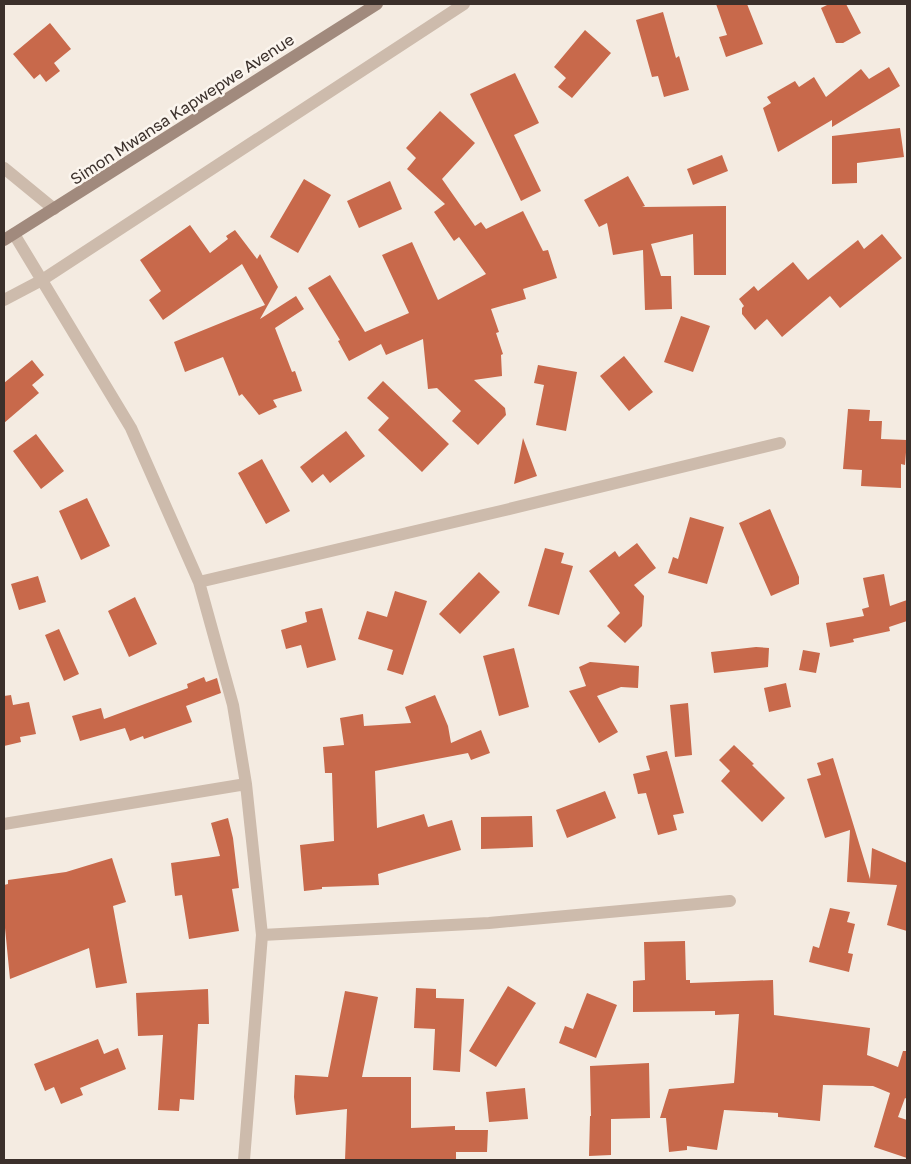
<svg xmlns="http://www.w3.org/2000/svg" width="911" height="1164" viewBox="0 0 911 1164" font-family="'Golos Text',sans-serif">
	<rect width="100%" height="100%" fill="#f4ebe1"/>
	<path fill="#c8694b" d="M 716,4 L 747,4 L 763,44 L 726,57 L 719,37 L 727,35 Z
		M 829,4 L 846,4 L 861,33 L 843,43 L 836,43 L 821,8 Z
		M 663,12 L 676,58 L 679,56 L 689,90 L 664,97 L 658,76 L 652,77 L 636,20 Z
		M 50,23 L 71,49 L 54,63 L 60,71 L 46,82 L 40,74 L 34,79 L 13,54 Z
		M 585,30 L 611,53 L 572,98 L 558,87 L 566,78 L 554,67 Z
		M 889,67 L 900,86 L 832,127 L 832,120 L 778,152 L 763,108 L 771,103 L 767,97 L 795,81 L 799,87 L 814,77 L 826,97 L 861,69 L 869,79 Z
		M 515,73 L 539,123 L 514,135 L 541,191 L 521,201 L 470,94 Z
		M 440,111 L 475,143 L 442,179 L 475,226 L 481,222 L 486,229 L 523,211 L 543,251 L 548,250 L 557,278 L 523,289 L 526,299 L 491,309 L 499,332 L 496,333 L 503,354 L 501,355 L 502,376 L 474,380 L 505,408 L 506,415 L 478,445 L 452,421 L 461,411 L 437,388 L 428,389 L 423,339 L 386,355 L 381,344 L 349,361 L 338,341 L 340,340 L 308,288 L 330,275 L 365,332 L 409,313 L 382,255 L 412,242 L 438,300 L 486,274 L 459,237 L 454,241 L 434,212 L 445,204 L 407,169 L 416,158 L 406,148 Z
		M 900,128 L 904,157 L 857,163 L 857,183 L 832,184 L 832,136 Z
		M 722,155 L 728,171 L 693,185 L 687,169 Z
		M 628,176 L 645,206 L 642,207 L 726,206 L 726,275 L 694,275 L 693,234 L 651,244 L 661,276 L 671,276 L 672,309 L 645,310 L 643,250 L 613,255 L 607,223 L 599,227 L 584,200 Z
		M 304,179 L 331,195 L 298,253 L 270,237 Z
		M 390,181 L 402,209 L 359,228 L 347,201 Z
		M 190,225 L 210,253 L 228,239 L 226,236 L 235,230 L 257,259 L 260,254 L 278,287 L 260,319 L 296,296 L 304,309 L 275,328 L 292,372 L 295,371 L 302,391 L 273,400 L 277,407 L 259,415 L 242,394 L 239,396 L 223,357 L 185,372 L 174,342 L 265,305 L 242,264 L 163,320 L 149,300 L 161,291 L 140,260 Z
		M 882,234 L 902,258 L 840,308 L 830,296 L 782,337 L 767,319 L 755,330 L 742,314 L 742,308 L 744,306 L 739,299 L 754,286 L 758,291 L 793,262 L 808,280 L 858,240 L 864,249 Z
		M 681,316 L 710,326 L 693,372 L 664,362 Z
		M 624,356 L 653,392 L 629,411 L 600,376 Z
		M 32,360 L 44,375 L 32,385 L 39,393 L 4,423 L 4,383 Z
		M 538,365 L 577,372 L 566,431 L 536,425 L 544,385 L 534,383 Z
		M 383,381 L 449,444 L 422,472 L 378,430 L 389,418 L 367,398 Z
		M 848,409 L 870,410 L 869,421 L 882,421 L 881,439 L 907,440 L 905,465 L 901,464 L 901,488 L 861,486 L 862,470 L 843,469 Z
		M 346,431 L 365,456 L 330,483 L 323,474 L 312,483 L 300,467 Z
		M 36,434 L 64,471 L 41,489 L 13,451 Z
		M 523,438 L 537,476 L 514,484 Z
		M 262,459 L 290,511 L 266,524 L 238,473 Z
		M 87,498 L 110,546 L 81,560 L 59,511 Z
		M 770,509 L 799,577 L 799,584 L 771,596 L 739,523 Z
		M 690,517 L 724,527 L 707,584 L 668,573 L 673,557 L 678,559 Z
		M 637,543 L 656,568 L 634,585 L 644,596 L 642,626 L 625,643 L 607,626 L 620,613 L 589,571 L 615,551 L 619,557 Z
		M 545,548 L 564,553 L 561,563 L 573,566 L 559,615 L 528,606 Z
		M 479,572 L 500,592 L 460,634 L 439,614 Z
		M 884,574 L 890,606 L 907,600 L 907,621 L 889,627 L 890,631 L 853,639 L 854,642 L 830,647 L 826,623 L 864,616 L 862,609 L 869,607 L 863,578 Z
		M 38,576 L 46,602 L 19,610 L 11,584 Z
		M 395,591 L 427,601 L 403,675 L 387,670 L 393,650 L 358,639 L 367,611 L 387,617 Z
		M 135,597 L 157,644 L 129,657 L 108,611 Z
		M 322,608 L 336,660 L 307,668 L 301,645 L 286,649 L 281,630 L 307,622 L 305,612 Z
		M 59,629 L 79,674 L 64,681 L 45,635 Z
		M 756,647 L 769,648 L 768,667 L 714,673 L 711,652 Z
		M 514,648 L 529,707 L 499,716 L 483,656 Z
		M 803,650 L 820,653 L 816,673 L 799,670 Z
		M 590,662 L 639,666 L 638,688 L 621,687 L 597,696 L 618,732 L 599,743 L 569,691 L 586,686 L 579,667 Z
		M 204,677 L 206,682 L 217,678 L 221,693 L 186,706 L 192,722 L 144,739 L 143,736 L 130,741 L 125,728 L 80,741 L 72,716 L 101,708 L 104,719 L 188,688 L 187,684 Z
		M 786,683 L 791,707 L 769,712 L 764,688 Z
		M 11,695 L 13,705 L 29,702 L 36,734 L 20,737 L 21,742 L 4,746 L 4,696 Z
		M 435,695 L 448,726 L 451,743 L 481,730 L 490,753 L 471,760 L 468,753 L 375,771 L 377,828 L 424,814 L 428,827 L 452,820 L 461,850 L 378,874 L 379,885 L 322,887 L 322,889 L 304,891 L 300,845 L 334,841 L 332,773 L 325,773 L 323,747 L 344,745 L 340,718 L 363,714 L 364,726 L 411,723 L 405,707 Z
		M 688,703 L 692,755 L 675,757 L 670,705 Z
		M 734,745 L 754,764 L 752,765 L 785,798 L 762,822 L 721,781 L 730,771 L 719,760 Z
		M 667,751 L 684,813 L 673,815 L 677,830 L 658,835 L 646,793 L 638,794 L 633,774 L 650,770 L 646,756 Z
		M 833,758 L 870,879 L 872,848 L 907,863 L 907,931 L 887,925 L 897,885 L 847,882 L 850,830 L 825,838 L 807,779 L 821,775 L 817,763 Z
		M 605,791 L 616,818 L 567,838 L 556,810 Z
		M 532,816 L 533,847 L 481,849 L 481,817 Z
		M 228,818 L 233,838 L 239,888 L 232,889 L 239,931 L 189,939 L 182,895 L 175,896 L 171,863 L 220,856 L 211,823 Z
		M 112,858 L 126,902 L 113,906 L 127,983 L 96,988 L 89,948 L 10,979 L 5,928 L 4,928 L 4,885 L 8,884 L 8,880 L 66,872 Z
		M 830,908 L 850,912 L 847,922 L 855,924 L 848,953 L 853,954 L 849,972 L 809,962 L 813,946 L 819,948 Z
		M 685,941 L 686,980 L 690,980 L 690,983 L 773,980 L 774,1015 L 870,1028 L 867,1055 L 898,1067 L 903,1051 L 907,1051 L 907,1099 L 905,1098 L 898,1117 L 907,1120 L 907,1158 L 874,1147 L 890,1093 L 873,1086 L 823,1085 L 820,1121 L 778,1117 L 778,1113 L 724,1110 L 717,1150 L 687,1146 L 687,1150 L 669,1152 L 666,1118 L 660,1118 L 669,1089 L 734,1083 L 735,1072 L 739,1014 L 715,1015 L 715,1011 L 633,1012 L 633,981 L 645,980 L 644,942 Z
		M 508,986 L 536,1003 L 496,1067 L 469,1051 Z
		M 416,988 L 436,989 L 436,998 L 464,999 L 460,1072 L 433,1070 L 435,1029 L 414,1028 Z
		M 208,989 L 209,1024 L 198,1024 L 194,1100 L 180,1099 L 179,1111 L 158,1110 L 163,1035 L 138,1036 L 136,993 Z
		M 345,991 L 378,997 L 362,1077 L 411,1077 L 411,1128 L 455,1126 L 455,1130 L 488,1130 L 487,1152 L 456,1152 L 456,1159 L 345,1160 L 347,1109 L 296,1115 L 294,1097 L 295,1075 L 328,1077 Z
		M 587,993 L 617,1005 L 596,1058 L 559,1043 L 565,1026 L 573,1029 Z
		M 98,1039 L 104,1054 L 118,1048 L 126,1069 L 80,1088 L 83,1095 L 61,1104 L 54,1087 L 45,1091 L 34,1064 Z
		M 649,1063 L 650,1118 L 611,1119 L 611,1155 L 589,1156 L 590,1116 L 591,1116 L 590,1066 Z
		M 525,1088 L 528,1119 L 489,1122 L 486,1092 Z"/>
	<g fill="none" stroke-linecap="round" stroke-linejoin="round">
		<path stroke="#cdbbac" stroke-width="12" d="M 4,168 L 54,209
			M 14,234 L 131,428 L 199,582 L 233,705 L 246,784 L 262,935 L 244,1160
			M 4,300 L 42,280 L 464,4
			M 199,582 L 501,511 L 780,443
			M 4,824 L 246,784
			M 262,935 L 489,923 L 730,901"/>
		<path stroke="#a18a7d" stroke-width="12" d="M 4,240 L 377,4"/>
	</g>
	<g text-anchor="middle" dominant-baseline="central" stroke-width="5" stroke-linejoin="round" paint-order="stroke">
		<g font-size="16" fill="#3b302b" stroke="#fbf5ee">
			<text transform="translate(182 109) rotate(-33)">Simon Mwansa Kapwepwe Avenue</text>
		</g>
	</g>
	<rect width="911" height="1164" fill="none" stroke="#3b302b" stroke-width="10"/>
</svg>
